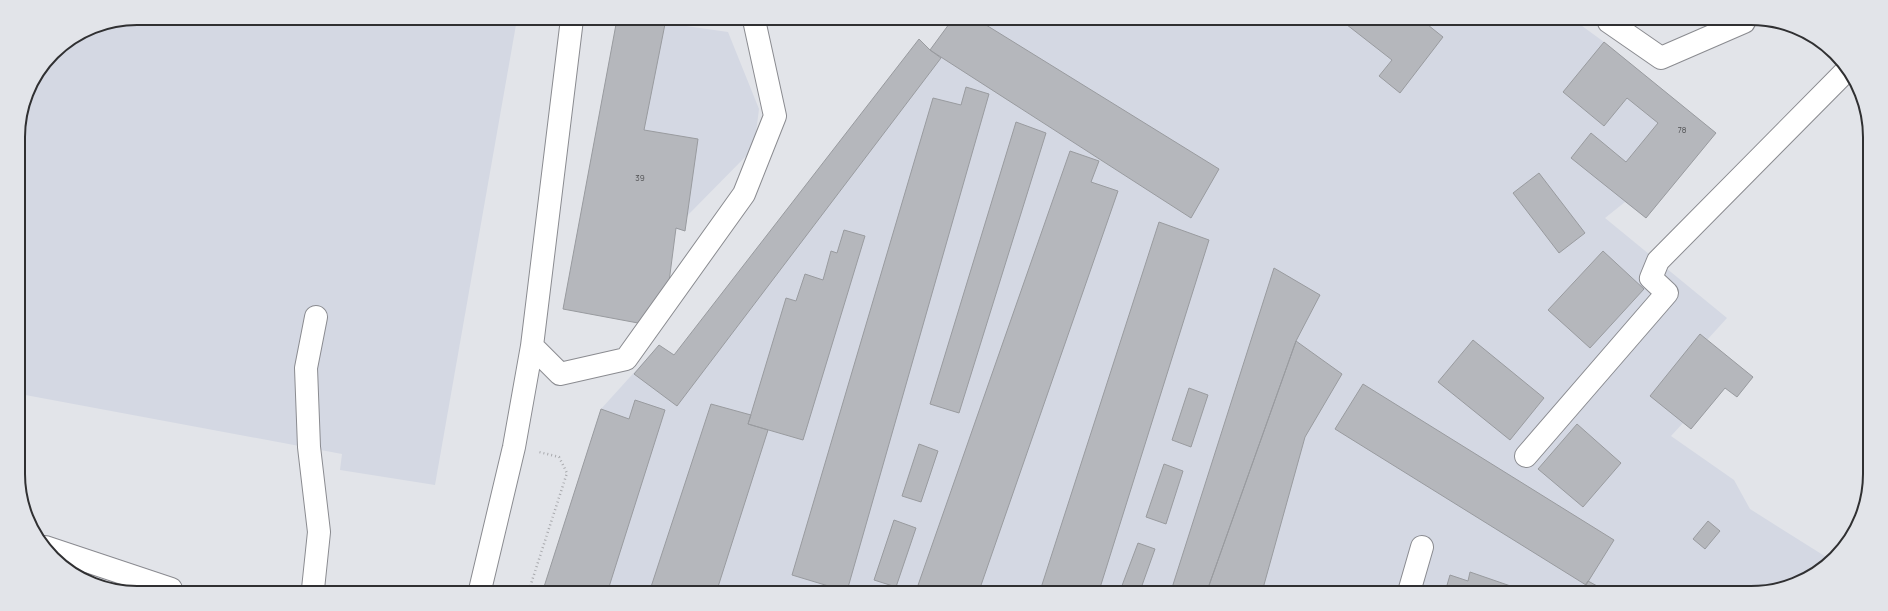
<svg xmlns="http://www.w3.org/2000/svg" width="1888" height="611" viewBox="0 0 1888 611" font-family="Manrope,sans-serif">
	<rect width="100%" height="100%" fill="#e2e4e9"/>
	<path fill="#d4d8e3" d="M 137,18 L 517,19 L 435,485 L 340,470 L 342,454 L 20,394 L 18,130 L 27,91 L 53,53 L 92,27 Z
		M 617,19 L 665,23 L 728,32 L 759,109 L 754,148 L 687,216 L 685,231 L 676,229 L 665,287 L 638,323 L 563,309 Z
		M 952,20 L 1579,22 L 1578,23 L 1604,42 L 1716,133 L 1646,218 L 1625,202 L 1605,218 L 1727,318 L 1707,340 L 1753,377 L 1737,397 L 1725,388 L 1691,429 L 1683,423 L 1671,436 L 1734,480 L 1750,509 L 1831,560 L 1824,568 L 1796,584 L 1758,593 L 543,590 L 601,409 L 659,345 L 675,355 L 919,39 L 930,50 Z"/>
	<path fill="#b5b7bc" stroke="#999b9f" d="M 617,19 L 666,19 L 644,130 L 698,139 L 685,231 L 676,228 L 669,282 L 638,323 L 563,309 Z
		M 952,20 L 978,20 L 1219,169 L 1191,218 L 930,50 Z
		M 1342,21 L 1423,21 L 1443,37 L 1400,93 L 1379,76 L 1392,60 Z
		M 919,39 L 930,50 L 941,58 L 677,406 L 634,374 L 659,345 L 674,355 Z
		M 1604,42 L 1716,133 L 1646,218 L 1571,158 L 1591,133 L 1626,162 L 1658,123 L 1627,98 L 1604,126 L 1563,92 Z
		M 966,87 L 989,94 L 847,591 L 845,591 L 792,575 L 933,98 L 961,105 Z
		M 1016,122 L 1046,133 L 959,413 L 930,404 Z
		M 1070,151 L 1099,161 L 1091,182 L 1118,191 L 979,591 L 916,591 Z
		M 1539,173 L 1585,233 L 1559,253 L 1513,193 Z
		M 1159,222 L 1209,240 L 1099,591 L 1040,591 Z
		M 844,230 L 865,236 L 803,440 L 748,424 L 786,298 L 796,301 L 805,274 L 823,280 L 831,251 L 837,253 Z
		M 1603,251 L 1644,289 L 1590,348 L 1548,310 Z
		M 1274,268 L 1320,295 L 1296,341 L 1207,591 L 1171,591 Z
		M 1700,334 L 1753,377 L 1737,397 L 1725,388 L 1691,429 L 1650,396 Z
		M 1473,340 L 1544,398 L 1510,440 L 1438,382 Z
		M 1296,341 L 1342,374 L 1305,437 L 1262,592 L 1207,591 Z
		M 1363,384 L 1614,540 L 1586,585 L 1335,429 Z
		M 1189,388 L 1208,395 L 1191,447 L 1172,440 Z
		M 635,400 L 665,410 L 608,590 L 543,590 L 601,409 L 629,419 Z
		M 711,404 L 751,415 L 748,424 L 768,430 L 717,590 L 650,590 Z
		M 1577,424 L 1621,463 L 1583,507 L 1538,469 Z
		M 919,444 L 938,451 L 921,502 L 902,496 Z
		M 1164,464 L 1183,471 L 1166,524 L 1146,517 Z
		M 894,520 L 916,528 L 896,587 L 874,580 Z
		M 1708,521 L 1720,531 L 1705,549 L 1693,539 Z
		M 1138,543 L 1155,549 L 1140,591 L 1120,591 Z
		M 1470,572 L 1525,591 L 1445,592 L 1450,575 L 1468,581 Z
		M 1588,581 L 1608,592 L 1580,592 Z"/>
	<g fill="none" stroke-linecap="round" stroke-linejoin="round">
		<g stroke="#8a8b90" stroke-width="24">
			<path id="minor" d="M 1609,22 L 1661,58 L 1744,22
				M 532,346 L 560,374 L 626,359 L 744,194 L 775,116 L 754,20
				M 1526,456 L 1667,293 L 1651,278 L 1658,261 L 1846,71
				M 45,547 L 171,589
				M 313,589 L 319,532 L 309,447 L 306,368 L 316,317
				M 480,590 L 514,447 L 532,346 L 572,19
				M 1409,592 L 1422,547"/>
		</g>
		<path stroke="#a9aaae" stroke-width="2.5" stroke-dasharray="1 3" stroke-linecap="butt" d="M 529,590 L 567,473 L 559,457 L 539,452"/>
		<use href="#minor" stroke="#fff" stroke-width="22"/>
	</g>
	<g text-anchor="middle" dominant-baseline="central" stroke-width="3" stroke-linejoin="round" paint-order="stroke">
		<g font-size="8" fill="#515254">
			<text x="1682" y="129">78</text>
			<text x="640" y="177">39</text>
		</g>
	</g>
	<path d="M0 0H1888V611H0ZM137 25H1751A112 112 0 0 1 1863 137V474A112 112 0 0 1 1751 586H137A112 112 0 0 1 25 474V137A112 112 0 0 1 137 25Z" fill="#e2e4e9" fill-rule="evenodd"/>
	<path fill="none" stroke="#303032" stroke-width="2" d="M137 25H1751A112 112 0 0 1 1863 137V474A112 112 0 0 1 1751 586H137A112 112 0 0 1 25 474V137A112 112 0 0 1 137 25Z"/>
</svg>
